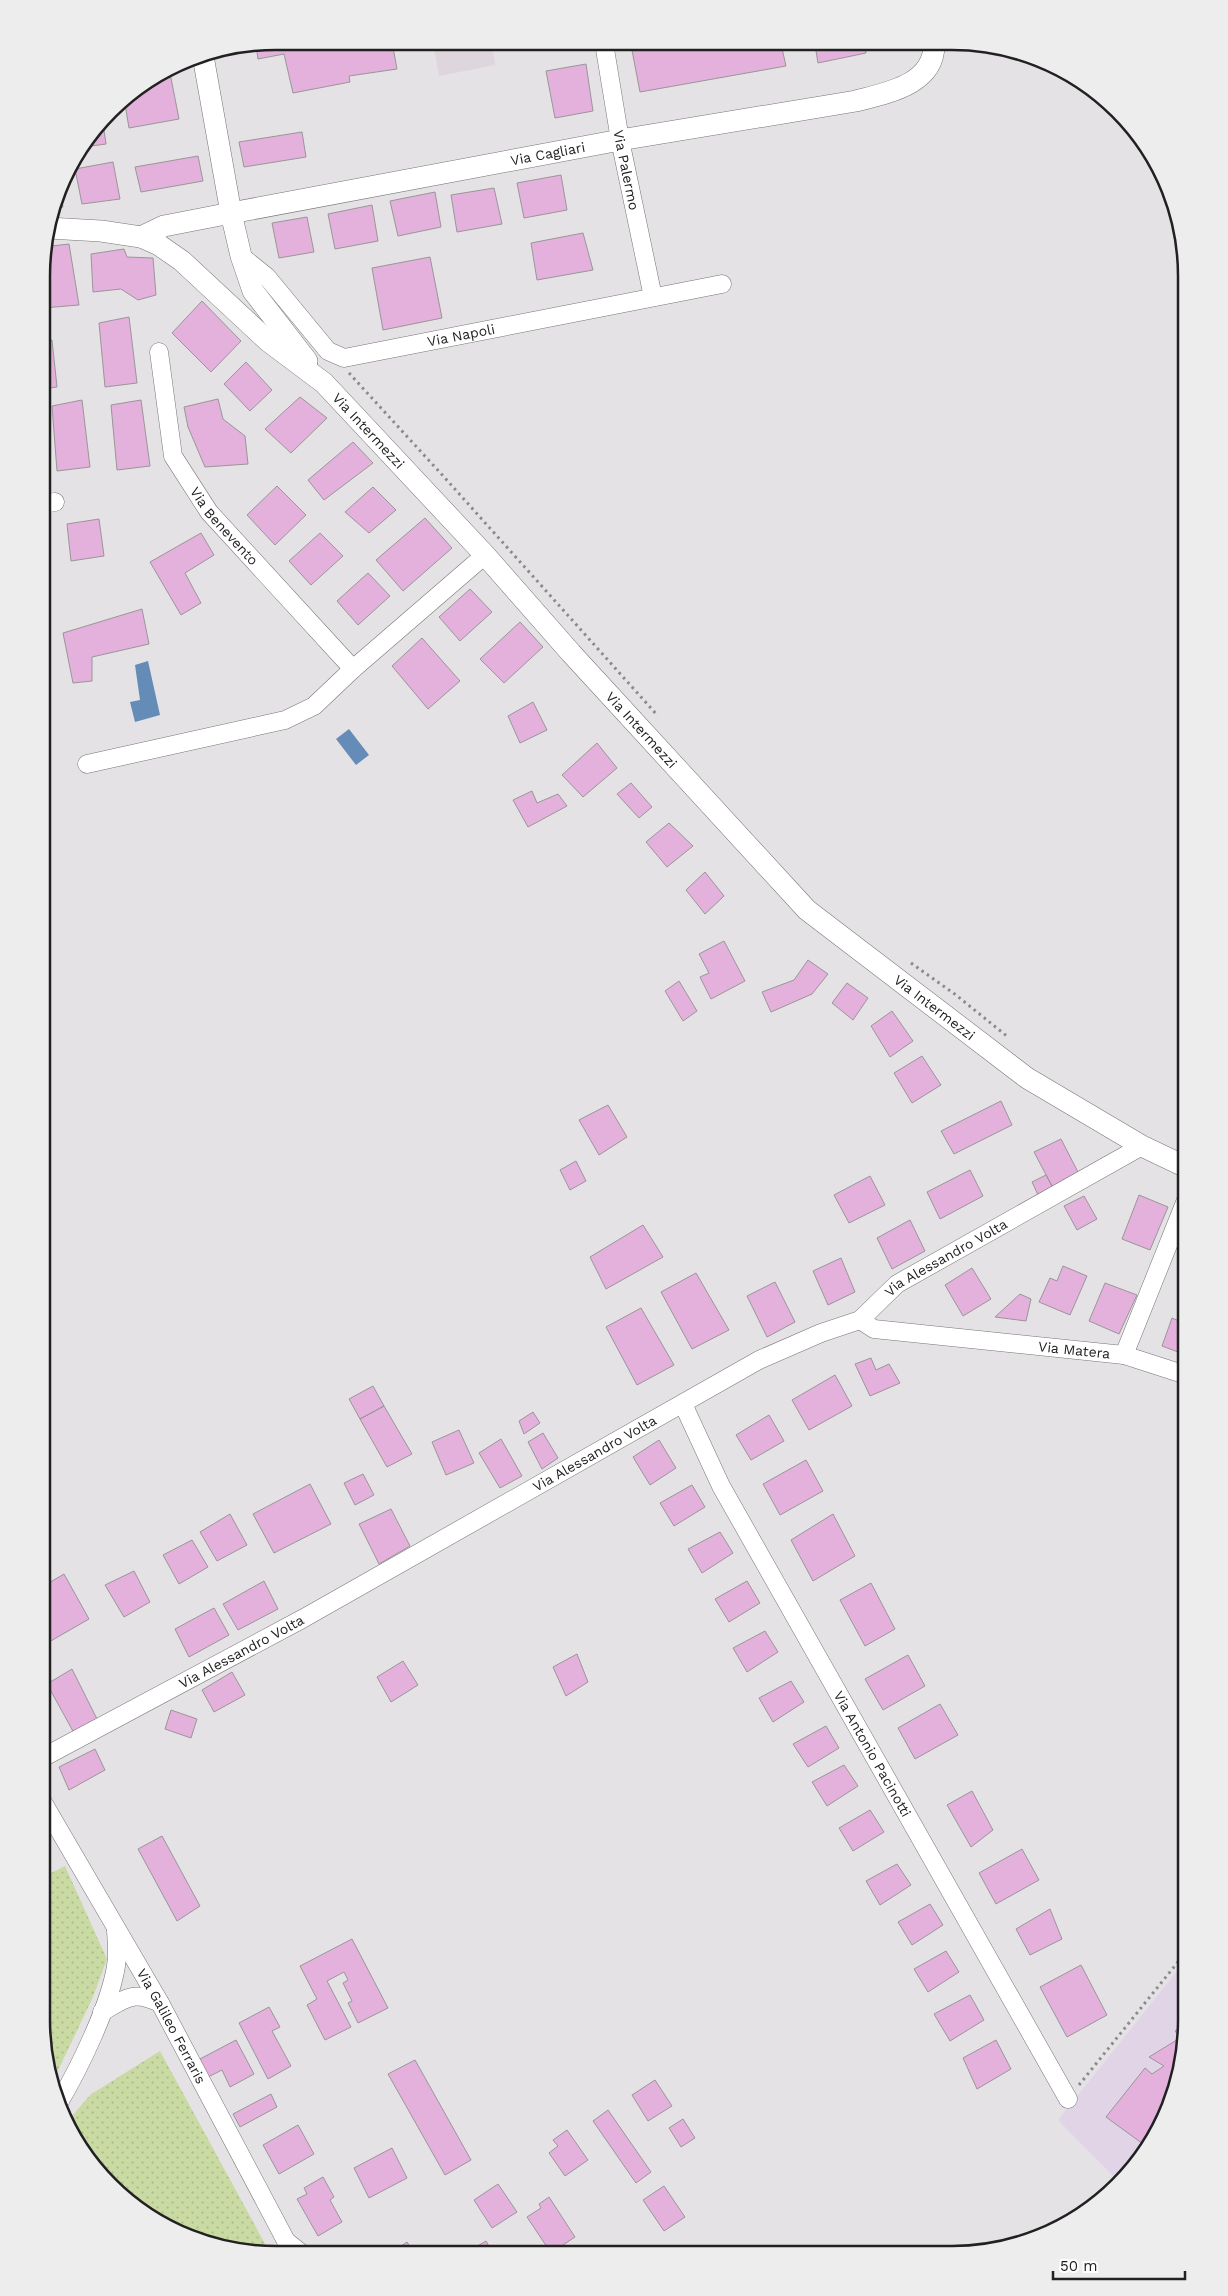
<svg xmlns="http://www.w3.org/2000/svg" width="1228" height="2296" viewBox="0 0 1228 2296" font-family="'Work Sans',sans-serif">
	<defs>
		<pattern id="grass-dots" width="8" height="8" patternUnits="userSpaceOnUse" patternTransform="scale(1.25)"><rect width="8" height="8" fill="#c9daa3"/><path d="M2 2h.1M6 6h.1" fill="none" stroke="#acbb8c" stroke-width="1.8" stroke-linecap="round"/></pattern>
	</defs>
	<rect width="100%" height="100%" fill="#e5e2e5"/>
	<path fill="#ded5dd" d="M 433,42 L 492,43 L 495,65 L 439,76 Z"/>
	<path fill="#e2d4e7" d="M 1186,1960 L 1186,2036 L 1169,2110 L 1138,2163 L 1119,2182 L 1058,2120 Z"/>
	<path fill="url(#grass-dots)" d="M 65,1866 L 107,1959 L 93,1997 L 52,2083 L 41,2020 L 41,1878 Z
		M 160,2051 L 270,2253 L 245,2253 L 186,2237 L 121,2197 L 81,2151 L 67,2122 L 90,2095 Z"/>
	<path fill="#658bb7" d="M 148,661 L 160,715 L 135,722 L 130,702 L 140,700 L 135,665 Z
		M 349,729 L 369,755 L 356,765 L 336,739 Z"/>
	<path fill="#e3b1db" stroke="#999699" d="M 276,41 L 392,42 L 397,69 L 349,76 L 350,82 L 293,93 L 284,54 L 258,59 L 256,45 Z
		M 637,43 L 781,44 L 786,66 L 640,92 L 631,45 Z
		M 815,45 L 865,45 L 866,53 L 818,63 Z
		M 586,64 L 593,111 L 555,118 L 546,71 Z
		M 170,73 L 179,119 L 129,128 L 124,98 L 162,74 Z
		M 103,123 L 106,144 L 84,147 Z
		M 302,132 L 306,157 L 244,167 L 239,142 Z
		M 198,156 L 203,181 L 141,192 L 135,167 Z
		M 113,162 L 120,199 L 82,204 L 75,169 Z
		M 561,175 L 567,210 L 524,218 L 517,183 Z
		M 494,188 L 502,224 L 457,232 L 451,195 Z
		M 60,190 L 63,207 L 55,208 Z
		M 435,192 L 441,227 L 398,236 L 390,201 Z
		M 372,205 L 378,241 L 335,249 L 328,214 Z
		M 307,217 L 314,252 L 279,258 L 272,223 Z
		M 583,233 L 593,270 L 537,280 L 531,243 Z
		M 69,244 L 79,305 L 43,308 L 43,247 Z
		M 124,249 L 127,257 L 153,258 L 156,295 L 138,300 L 121,289 L 93,292 L 91,254 Z
		M 430,257 L 442,318 L 383,330 L 372,268 Z
		M 202,301 L 241,341 L 211,372 L 172,333 Z
		M 129,317 L 137,383 L 105,387 L 99,323 Z
		M 52,340 L 57,387 L 43,389 L 43,341 Z
		M 246,362 L 272,390 L 250,411 L 224,384 Z
		M 300,397 L 327,418 L 291,453 L 265,429 Z
		M 218,399 L 223,419 L 245,436 L 248,464 L 205,467 L 188,427 L 184,407 Z
		M 82,400 L 90,467 L 57,471 L 52,406 Z
		M 141,400 L 150,466 L 117,470 L 111,405 Z
		M 353,442 L 373,463 L 324,500 L 308,480 Z
		M 277,486 L 306,515 L 275,545 L 247,515 Z
		M 373,487 L 396,510 L 369,533 L 345,512 Z
		M 425,518 L 452,548 L 403,591 L 376,560 Z
		M 99,519 L 104,556 L 71,561 L 67,524 Z
		M 201,533 L 214,555 L 185,573 L 201,603 L 181,615 L 150,562 Z
		M 320,533 L 343,556 L 311,585 L 289,561 Z
		M 368,573 L 390,596 L 358,625 L 337,601 Z
		M 470,589 L 492,612 L 460,641 L 439,617 Z
		M 142,609 L 149,644 L 92,657 L 92,681 L 73,683 L 63,633 Z
		M 520,622 L 543,647 L 504,683 L 480,659 Z
		M 422,638 L 460,681 L 428,709 L 392,666 Z
		M 533,702 L 547,730 L 520,743 L 508,716 Z
		M 597,743 L 617,768 L 583,797 L 562,775 Z
		M 631,783 L 652,807 L 639,818 L 617,794 Z
		M 532,791 L 537,803 L 558,794 L 567,806 L 528,827 L 513,800 Z
		M 669,823 L 693,846 L 667,867 L 646,842 Z
		M 705,872 L 724,896 L 705,914 L 686,890 Z
		M 724,941 L 745,981 L 711,999 L 700,977 L 709,973 L 699,954 Z
		M 808,960 L 828,974 L 812,994 L 771,1012 L 762,992 L 794,980 Z
		M 679,981 L 697,1011 L 683,1021 L 665,991 Z
		M 847,983 L 868,998 L 853,1020 L 832,1003 Z
		M 892,1011 L 913,1041 L 890,1057 L 871,1026 Z
		M 922,1056 L 941,1085 L 912,1103 L 894,1073 Z
		M 1001,1101 L 1012,1125 L 954,1154 L 941,1131 Z
		M 608,1105 L 627,1137 L 599,1155 L 579,1120 Z
		M 1061,1139 L 1079,1174 L 1053,1188 L 1034,1152 Z
		M 576,1161 L 586,1181 L 570,1190 L 560,1170 Z
		M 970,1170 L 983,1196 L 940,1219 L 927,1192 Z
		M 1046,1175 L 1053,1188 L 1039,1197 L 1032,1182 Z
		M 870,1176 L 885,1205 L 849,1223 L 834,1195 Z
		M 1139,1195 L 1168,1207 L 1150,1250 L 1122,1239 Z
		M 1084,1196 L 1097,1219 L 1077,1230 L 1064,1206 Z
		M 910,1220 L 925,1251 L 892,1269 L 877,1238 Z
		M 643,1225 L 663,1257 L 606,1289 L 590,1257 Z
		M 841,1258 L 855,1292 L 828,1305 L 813,1271 Z
		M 1063,1266 L 1087,1276 L 1070,1315 L 1039,1302 L 1050,1278 L 1057,1281 Z
		M 972,1268 L 991,1299 L 963,1316 L 945,1285 Z
		M 696,1273 L 729,1330 L 692,1349 L 661,1292 Z
		M 775,1282 L 795,1322 L 767,1337 L 747,1296 Z
		M 1105,1283 L 1137,1295 L 1119,1334 L 1089,1321 Z
		M 1020,1294 L 1031,1299 L 1026,1321 L 995,1317 Z
		M 641,1308 L 674,1365 L 637,1385 L 606,1327 Z
		M 1172,1318 L 1186,1324 L 1186,1355 L 1162,1346 Z
		M 871,1358 L 876,1370 L 889,1364 L 900,1383 L 870,1396 L 855,1364 Z
		M 835,1375 L 852,1406 L 809,1430 L 792,1400 Z
		M 373,1386 L 384,1406 L 360,1419 L 349,1399 Z
		M 384,1406 L 412,1454 L 387,1467 L 360,1419 Z
		M 533,1412 L 540,1423 L 524,1434 L 519,1421 Z
		M 769,1415 L 784,1441 L 751,1460 L 736,1435 Z
		M 459,1430 L 474,1463 L 446,1475 L 432,1442 Z
		M 543,1433 L 558,1458 L 542,1469 L 528,1442 Z
		M 501,1439 L 522,1476 L 500,1488 L 479,1453 Z
		M 659,1440 L 676,1468 L 650,1485 L 633,1457 Z
		M 806,1460 L 823,1491 L 780,1515 L 763,1484 Z
		M 363,1474 L 374,1495 L 355,1505 L 344,1483 Z
		M 310,1484 L 331,1524 L 274,1553 L 253,1514 Z
		M 692,1485 L 705,1507 L 674,1526 L 660,1503 Z
		M 391,1509 L 410,1546 L 379,1564 L 359,1524 Z
		M 230,1514 L 247,1545 L 217,1561 L 200,1532 Z
		M 833,1514 L 855,1556 L 813,1581 L 791,1540 Z
		M 720,1532 L 733,1553 L 702,1573 L 688,1549 Z
		M 192,1540 L 208,1567 L 179,1584 L 163,1555 Z
		M 134,1571 L 150,1602 L 124,1617 L 105,1585 Z
		M 64,1574 L 89,1619 L 42,1646 L 42,1587 Z
		M 264,1581 L 278,1609 L 238,1630 L 223,1604 Z
		M 747,1581 L 760,1603 L 729,1622 L 715,1599 Z
		M 871,1583 L 895,1629 L 865,1646 L 840,1600 Z
		M 214,1608 L 229,1635 L 189,1657 L 175,1629 Z
		M 765,1631 L 778,1652 L 747,1672 L 733,1648 Z
		M 577,1654 L 588,1682 L 566,1696 L 553,1667 Z
		M 908,1655 L 925,1686 L 883,1710 L 865,1679 Z
		M 403,1661 L 418,1685 L 391,1702 L 377,1677 Z
		M 72,1669 L 97,1719 L 74,1733 L 47,1684 Z
		M 232,1672 L 245,1695 L 214,1712 L 202,1690 Z
		M 791,1681 L 804,1702 L 773,1722 L 759,1698 Z
		M 940,1704 L 958,1735 L 915,1759 L 898,1728 Z
		M 171,1710 L 197,1719 L 191,1738 L 165,1729 Z
		M 826,1726 L 839,1748 L 808,1767 L 793,1744 Z
		M 95,1749 L 105,1770 L 69,1790 L 59,1767 Z
		M 844,1765 L 858,1786 L 827,1806 L 812,1782 Z
		M 972,1791 L 993,1830 L 971,1847 L 947,1805 Z
		M 870,1810 L 884,1832 L 853,1851 L 839,1828 Z
		M 162,1836 L 200,1906 L 177,1921 L 138,1849 Z
		M 41,1845 L 49,1860 L 41,1864 Z
		M 1022,1849 L 1039,1880 L 996,1904 L 979,1873 Z
		M 897,1864 L 911,1885 L 880,1905 L 866,1881 Z
		M 930,1904 L 943,1925 L 912,1945 L 898,1922 Z
		M 1050,1909 L 1062,1939 L 1030,1955 L 1016,1929 Z
		M 352,1939 L 388,2008 L 358,2023 L 348,2003 L 352,2001 L 343,1983 L 348,1980 L 344,1972 L 327,1981 L 351,2027 L 325,2040 L 307,2005 L 317,1999 L 300,1966 Z
		M 946,1951 L 959,1972 L 928,1992 L 914,1969 Z
		M 1081,1965 L 1107,2015 L 1067,2037 L 1040,1987 Z
		M 970,1995 L 984,2020 L 950,2041 L 934,2014 Z
		M 269,2007 L 280,2027 L 272,2031 L 291,2066 L 268,2079 L 239,2023 Z
		M 1186,2024 L 1186,2036 L 1169,2110 L 1143,2144 L 1106,2117 L 1145,2068 L 1152,2074 L 1164,2066 L 1149,2057 L 1180,2038 L 1175,2031 Z
		M 236,2040 L 254,2074 L 230,2087 L 222,2070 L 208,2077 L 198,2060 Z
		M 996,2040 L 1011,2069 L 977,2089 L 963,2058 Z
		M 415,2060 L 471,2160 L 445,2175 L 388,2074 Z
		M 655,2080 L 672,2106 L 648,2121 L 632,2095 Z
		M 271,2094 L 277,2107 L 240,2127 L 233,2114 Z
		M 608,2110 L 651,2172 L 636,2183 L 593,2121 Z
		M 683,2119 L 695,2138 L 681,2147 L 669,2128 Z
		M 298,2125 L 314,2154 L 279,2174 L 263,2145 Z
		M 567,2130 L 588,2160 L 565,2176 L 549,2153 L 558,2146 L 553,2140 Z
		M 392,2148 L 407,2178 L 369,2198 L 354,2168 Z
		M 323,2177 L 334,2197 L 330,2200 L 342,2222 L 318,2236 L 297,2199 L 307,2194 L 304,2188 Z
		M 498,2184 L 517,2212 L 492,2228 L 474,2200 Z
		M 664,2186 L 685,2217 L 664,2231 L 643,2200 Z
		M 549,2197 L 575,2237 L 551,2253 L 527,2217 L 541,2208 L 539,2204 Z
		M 486,2241 L 493,2253 L 470,2253 L 469,2251 Z
		M 407,2242 L 414,2253 L 391,2253 Z"/>
	<g fill="none" stroke-linecap="round" stroke-linejoin="round">
		<g stroke="#777577" stroke-width="19">
			<g id="minor">
				<path id="s1" d="M 604,43 L 620,140 L 653,297"/>
				<path id="s2" d="M 241,256 L 267,277 L 328,351 L 344,358 L 722,284"/>
				<path id="s3" d="M 159,352 L 173,456 L 209,512 L 353,669"/>
				<path d="M 43,504 L 55,502"/>
				<path d="M 87,764 L 285,720 L 314,706 L 353,669 L 485,555"/>
				<path id="s4" d="M 860,1320 L 874,1329 L 1124,1355 L 1186,1375"/>
				<path d="M 1124,1355 L 1186,1200"/>
				<path id="s5" d="M 683,1404 L 721,1486 L 1068,2099"/>
				<path id="s6" d="M 42,1758 L 304,1618 L 759,1360 L 821,1333 L 860,1320 L 897,1284 L 1142,1146"/>
				<path id="s7" d="M 41,1799 L 160,2003 L 286,2241 L 301,2253"/>
				<path d="M 102,2012 C 126,1998 133,1990 160,2003"/>
				<path d="M 58,2104 C 79,2069 110,2005 116,1966 C 118,1954 117,1943 116,1931"/>
			</g>
		</g>
		<g stroke="#777577" stroke-width="22">
			<g id="tertiary">
				<path d="M 203,56 L 231,213 L 241,256 L 253,291 L 307,361"/>
				<path id="s8" d="M 48,228 L 101,231 L 141,237 L 159,245 L 182,261 L 268,341 L 324,383 L 485,555 L 571,653 L 807,910 L 1027,1078 L 1142,1146 L 1186,1167"/>
				<path id="s9" d="M 141,237 L 164,226 L 231,213 L 620,140 L 856,101 C 886,93 934,85 934,45"/>
			</g>
		</g>
		<path stroke="#8b898b" stroke-width="3" stroke-dasharray="2.5 4" stroke-linecap="butt" d="M 349,373 L 445,478 L 658,716
			M 911,963 L 956,995 L 1008,1037
			M 1079,2085 L 1186,1952"/>
		<use href="#minor" stroke="#fff" stroke-width="18"/>
		<use href="#tertiary" stroke="#fff" stroke-width="21"/>
	</g>
	<g text-anchor="middle" dominant-baseline="central" stroke-width="4" stroke-linejoin="round" paint-order="stroke">
		<g font-size="14" fill="#222122" stroke="#fff">
			<text stroke="none"><textPath href="#s9" startOffset="416">Via Cagliari</textPath></text>
			<text stroke="none"><textPath href="#s1" startOffset="129">Via Palermo</textPath></text>
			<text stroke="none"><textPath href="#s2" startOffset="266">Via Napoli</textPath></text>
			<text stroke="none"><textPath href="#s8" startOffset="394">Via Intermezzi</textPath></text>
			<text stroke="none"><textPath href="#s3" startOffset="192">Via Benevento</textPath></text>
			<text stroke="none"><textPath href="#s8" startOffset="799">Via Intermezzi</textPath></text>
			<text stroke="none"><textPath href="#s8" startOffset="1204">Via Intermezzi</textPath></text>
			<text stroke="none"><textPath href="#s6" startOffset="1036">Via Alessandro Volta</textPath></text>
			<text stroke="none"><textPath href="#s4" startOffset="218">Via Matera</textPath></text>
			<text stroke="none"><textPath href="#s6" startOffset="631">Via Alessandro Volta</textPath></text>
			<text stroke="none"><textPath href="#s6" startOffset="226">Via Alessandro Volta</textPath></text>
			<text stroke="none"><textPath href="#s5" startOffset="398">Via Antonio Pacinotti</textPath></text>
			<text stroke="none"><textPath href="#s7" startOffset="262">Via Galileo Ferraris</textPath></text>
		</g>
	</g>
	<path d="M0 0H1228V2296H0ZM276 50H952A226 226 0 0 1 1178 276V2020A226 226 0 0 1 952 2246H276A226 226 0 0 1 50 2020V276A226 226 0 0 1 276 50Z" fill="#ededed" fill-rule="evenodd"/>
	<path fill="none" stroke="#222122" stroke-width="2.5" d="M276 50H952A226 226 0 0 1 1178 276V2020A226 226 0 0 1 952 2246H276A226 226 0 0 1 50 2020V276A226 226 0 0 1 276 50Z"/>
	<path d="M1053 2271v8h132v-8" fill="none" stroke="#222122" stroke-width="2.5"/>
	<text x="1060" y="2271" font-size="15" fill="#222122" stroke="#ffffff" stroke-width="4" paint-order="stroke">50 m</text>
</svg>
